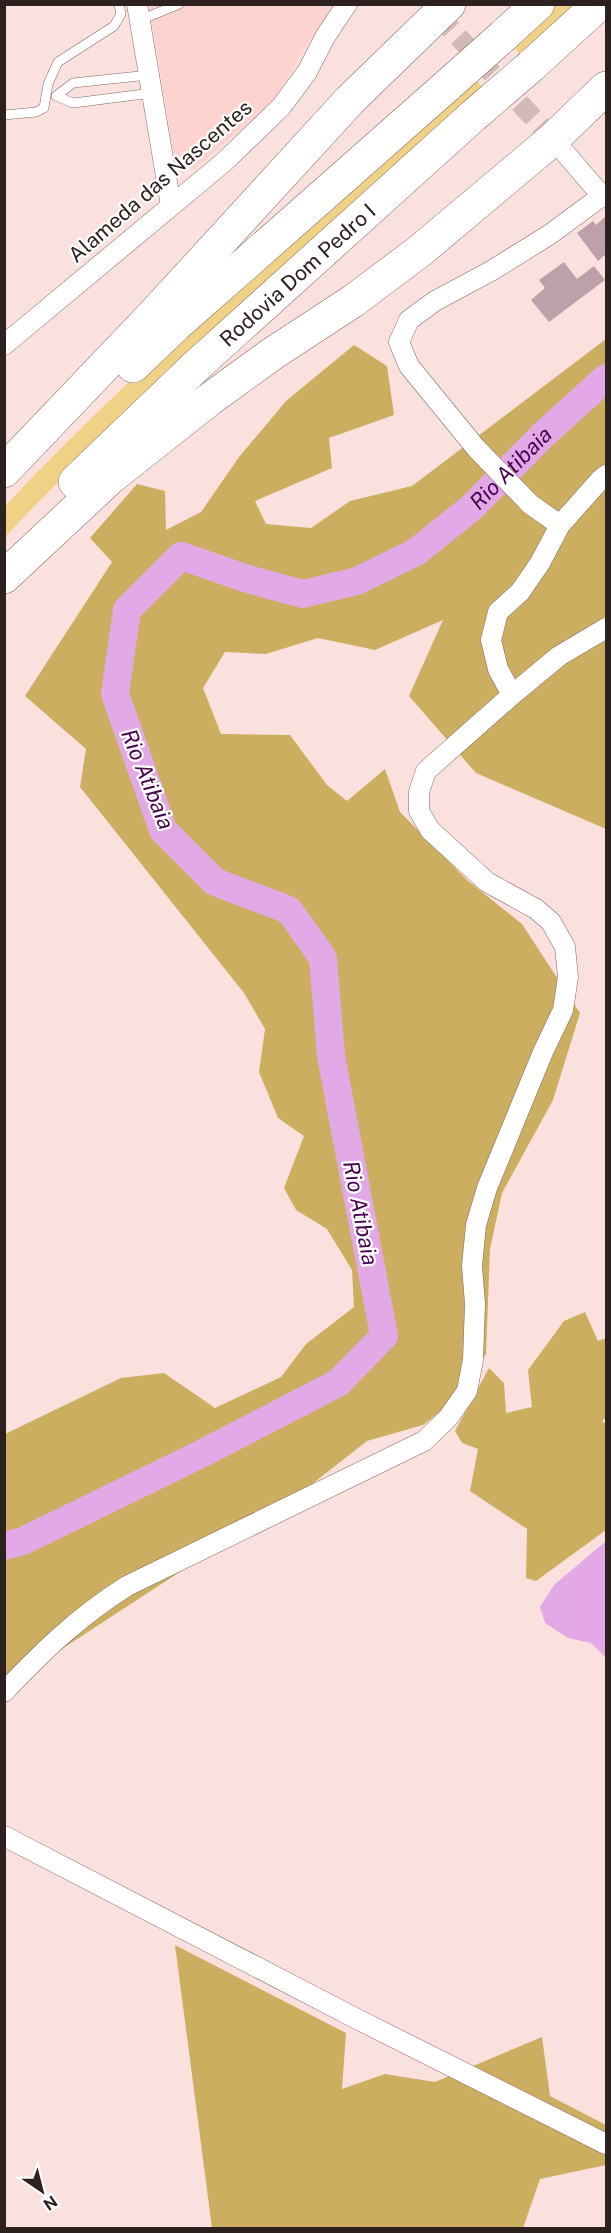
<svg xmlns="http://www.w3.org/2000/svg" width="611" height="2233" viewBox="0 0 611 2233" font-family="'Public Sans',sans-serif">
	<rect width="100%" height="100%" fill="#fbe1dd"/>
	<path fill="#fcd3ce" d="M 149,5 L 337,5 L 308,43 L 273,102 L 194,169 L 183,165 L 173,151 Z"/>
	<path fill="#efd285" d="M 552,5 L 587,5 L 521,56 L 510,42 Z
		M 474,77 L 484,89 C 322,236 155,378 5,537 L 4,507 C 149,352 315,217 474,77 Z"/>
	<path fill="#cbae60" d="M 606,339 L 606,829 L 476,773 L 409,696 L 443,620 L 375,650 L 318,638 L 266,654 L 225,652 L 203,688 L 221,734 L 290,735 L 327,785 L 347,801 L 385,769 L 400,812 L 467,880 L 522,924 L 580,1013 L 553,1100 L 502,1193 L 490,1249 L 486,1354 L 450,1404 L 423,1425 L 367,1441 L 298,1495 L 5,1686 L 5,1434 L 121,1378 L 164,1373 L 215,1408 L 281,1377 L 306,1344 L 354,1307 L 352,1270 L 327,1229 L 296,1210 L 284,1188 L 304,1136 L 278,1118 L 259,1072 L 265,1029 L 244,993 L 80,787 L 86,749 L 25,696 L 112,562 L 90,538 L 137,484 L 165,491 L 166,530 L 201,512 L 239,457 L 286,401 L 354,345 L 387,366 L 394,415 L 329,438 L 332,468 L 255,501 L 266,524 L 311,528 L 350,501 L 412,486 Z
		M 585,1312 L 598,1341 L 606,1338 L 606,1417 L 602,1421 L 606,1424 L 606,1530 L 536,1581 L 526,1578 L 527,1529 L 470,1491 L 478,1449 L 462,1443 L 455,1431 L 489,1368 L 504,1383 L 506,1413 L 532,1407 L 528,1370 L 564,1321 Z
		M 175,1945 L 346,2033 L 342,2089 L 385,2074 L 435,2082 L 542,2037 L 550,2096 L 606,2125 L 606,2165 L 540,2179 L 523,2228 L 212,2228 Z"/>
	<path fill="#e2a9e6" d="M 606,1541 L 606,1658 L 591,1643 L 568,1638 L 545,1623 L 540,1607 L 554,1585 Z"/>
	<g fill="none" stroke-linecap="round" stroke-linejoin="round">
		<path stroke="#e2a9e6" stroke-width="28" id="s1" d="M 4,1546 L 23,1541 L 203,1453 L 338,1383 L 384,1336 L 331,1056 L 323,958 L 289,910 L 215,882 L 163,830 L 115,694 L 127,610 L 181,556 L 248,579 L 303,594 L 357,581 L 416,552 L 471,508 L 543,435 L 606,378"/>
	</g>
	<path fill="#bda0aa" d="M 606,216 L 606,254 L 598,261 L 577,233 L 593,221 L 596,225 Z
		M 564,262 L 577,279 L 594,266 L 605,280 L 549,322 L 531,300 L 545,288 L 539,280 Z"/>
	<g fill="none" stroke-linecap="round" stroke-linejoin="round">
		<path stroke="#d2bbb7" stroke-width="20" stroke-dasharray="20 10" stroke-linecap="butt" d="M 438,15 L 553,139"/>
		<g stroke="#836663" stroke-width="10">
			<path id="lane" d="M 140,20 L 179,4
				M 149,75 L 73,83 L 56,96 L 73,103 L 152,93
				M 4,115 L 36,112 L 44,108 L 48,84 L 58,62 L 114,26 L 121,14 L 119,4"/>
		</g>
		<g stroke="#836663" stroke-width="21">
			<path id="street" d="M 137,4 L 171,206
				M 553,139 L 602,196
				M 4,345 L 224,162 L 281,107 L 307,72 L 325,37 L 347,4
				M 560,525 L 530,504 L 476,448 L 409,366 L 399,342 L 409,320 L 435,301 L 491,271 L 549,235 L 606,193
				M 512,695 L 498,669 L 491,640 L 498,612 L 520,592 L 540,563 L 560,525 L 601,479 L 606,475
				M 4,1692 C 44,1650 78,1617 127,1586 L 424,1441 L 448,1418 L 467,1391 L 473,1360 L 475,1304 L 472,1266 L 476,1225 L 487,1188 L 543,1052 L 563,1010 L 568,977 L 565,947 L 551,922 L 536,909 L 487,882 L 430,830 L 419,811 L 419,792 L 426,771 L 512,695 L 559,656 L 606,628
				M 4,1836 L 357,2019 L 606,2144"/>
		</g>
		<g stroke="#836663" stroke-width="34">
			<g id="highway">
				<path d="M 503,36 L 538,4"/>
				<path d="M 531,66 L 599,4"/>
				<path d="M 133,366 L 176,325 L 449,84"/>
				<path d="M 4,471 L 153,315 L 350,100 L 449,4"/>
				<path id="s2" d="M 75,482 L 195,367 L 473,116"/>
				<path d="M 4,577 L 110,478 L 210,399 L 272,354 L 353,301 L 421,250 L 553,139 L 606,88"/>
			</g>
		</g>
		<use href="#lane" stroke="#fff" stroke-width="9"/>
		<use href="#street" stroke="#fff" stroke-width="20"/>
		<use href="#highway" stroke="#fff" stroke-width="33"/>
		<g stroke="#836663" stroke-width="34" stroke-linecap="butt">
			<path id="highway-bridge" d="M 449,84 L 503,36
				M 473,116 L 531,66"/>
		</g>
		<use href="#highway-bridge" stroke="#fff" stroke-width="33"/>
	</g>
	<g text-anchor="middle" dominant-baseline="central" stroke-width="4.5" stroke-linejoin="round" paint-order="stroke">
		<g font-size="21" fill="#2d2120" stroke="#fff">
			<text transform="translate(160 181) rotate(-41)">Alameda das Nascentes</text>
			<text stroke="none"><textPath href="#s2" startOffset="304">Rodovia Dom Pedro I</textPath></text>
		</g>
		<g font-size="22" font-style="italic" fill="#48014f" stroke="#fff">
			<text stroke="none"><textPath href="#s1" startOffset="1714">Rio Atibaia</textPath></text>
			<text transform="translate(148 779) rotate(68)">Rio Atibaia</text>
			<text transform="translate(361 1213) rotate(79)">Rio Atibaia</text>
		</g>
	</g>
	<rect width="611" height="2233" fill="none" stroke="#2d2120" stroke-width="12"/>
	<g transform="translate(42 2191) rotate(145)" stroke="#ffffff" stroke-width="4.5" paint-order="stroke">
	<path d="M0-4.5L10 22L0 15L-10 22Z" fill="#2d2120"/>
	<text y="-9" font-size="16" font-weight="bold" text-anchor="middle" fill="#2d2120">N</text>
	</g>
</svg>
